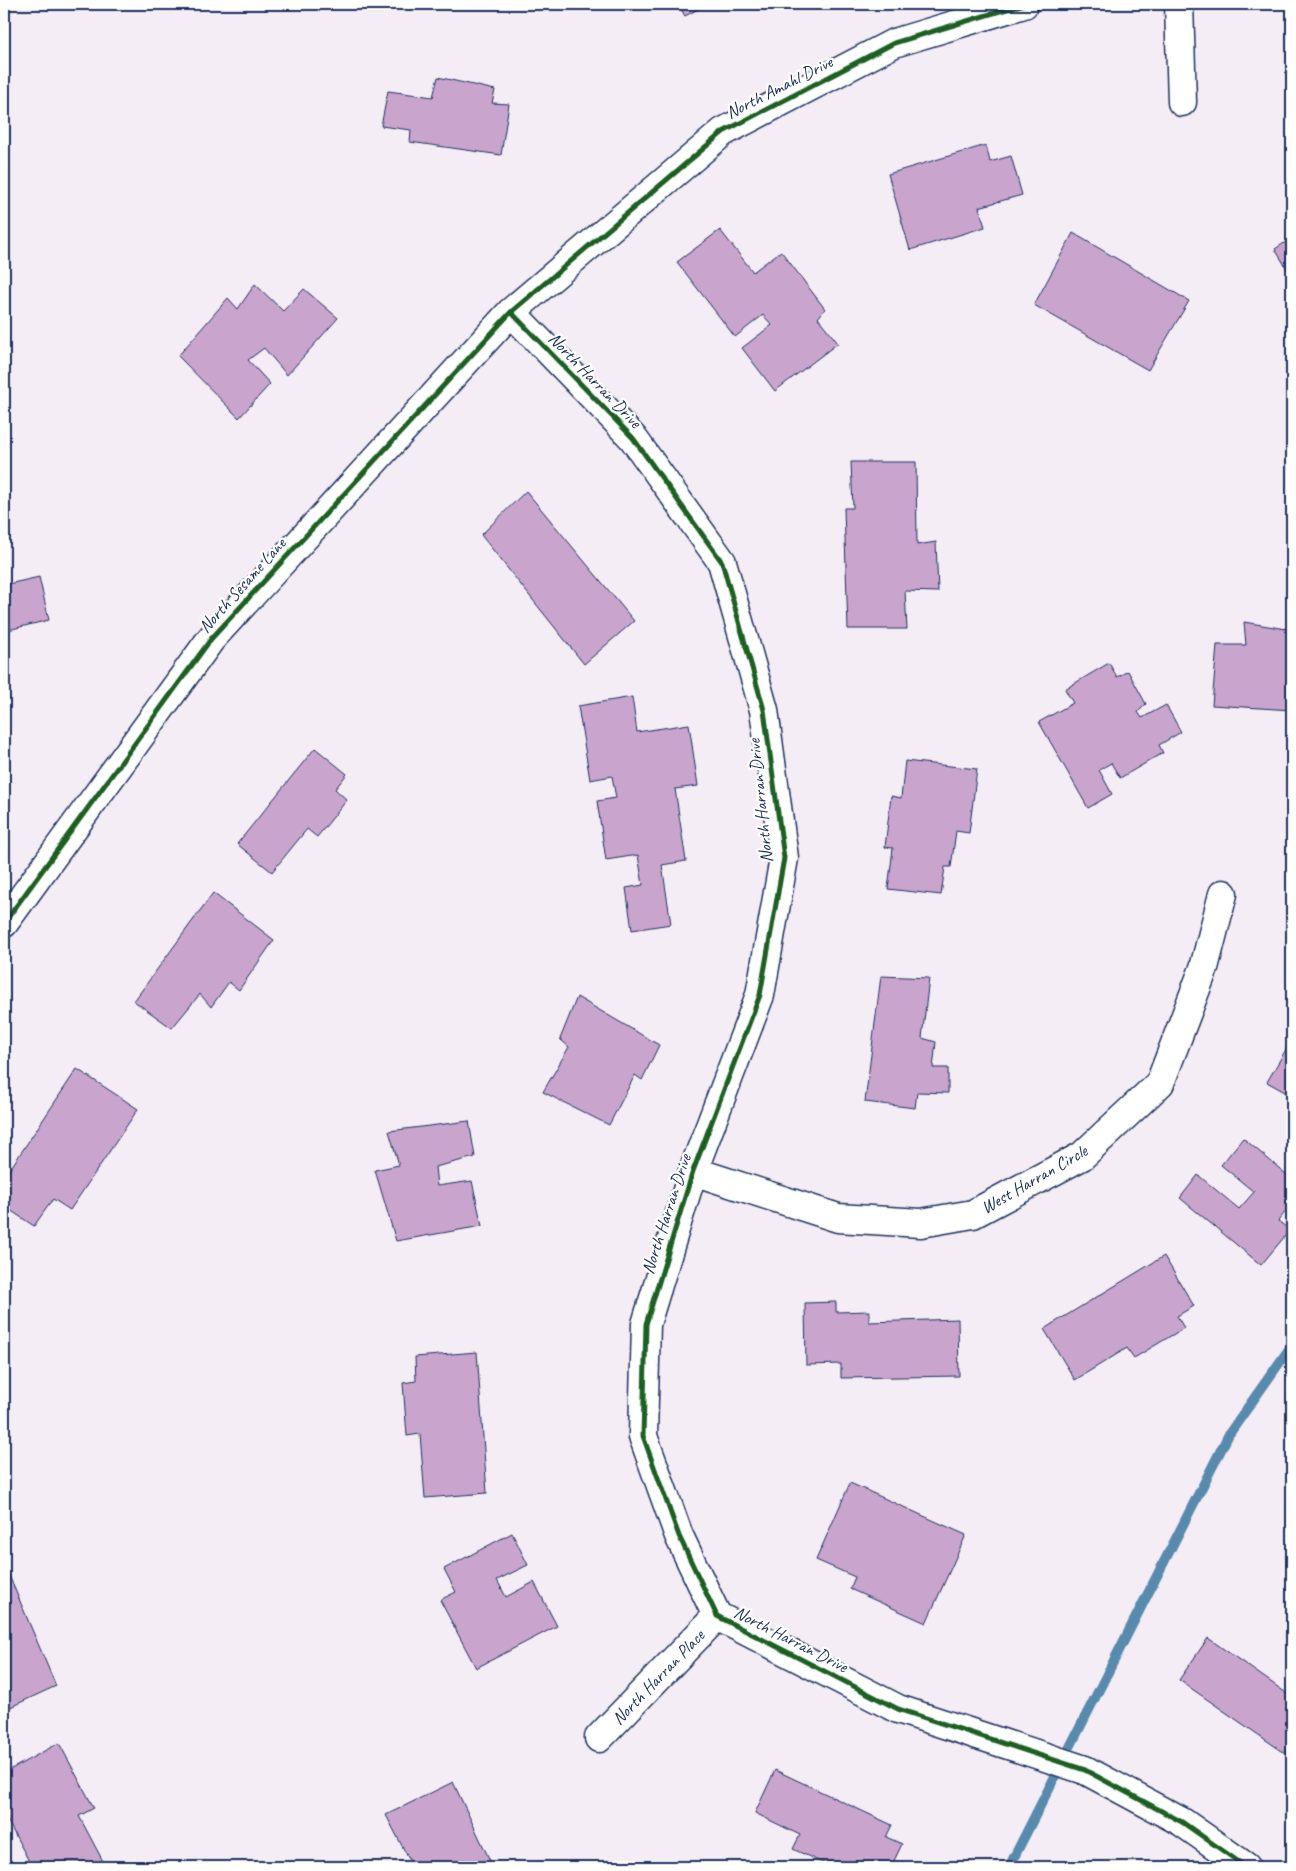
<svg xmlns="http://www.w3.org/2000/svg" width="1296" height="1871" viewBox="0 0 1296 1871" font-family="Caveat,sans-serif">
	<rect width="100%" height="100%" fill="#f4edf5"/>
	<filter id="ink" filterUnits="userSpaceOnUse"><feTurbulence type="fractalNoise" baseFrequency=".02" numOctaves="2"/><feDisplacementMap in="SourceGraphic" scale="10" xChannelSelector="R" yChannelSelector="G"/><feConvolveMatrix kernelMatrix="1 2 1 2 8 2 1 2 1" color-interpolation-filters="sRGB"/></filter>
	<g filter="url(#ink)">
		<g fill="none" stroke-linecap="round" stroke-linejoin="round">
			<path stroke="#598aae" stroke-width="10" d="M 1009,1867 L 1229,1434 L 1292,1345"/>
		</g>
		<path fill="#c9a5ce" stroke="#1b2f5e" d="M 678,4 L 708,4 L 685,16 Z
			M 438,77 L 495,90 L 492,103 L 509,104 L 501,155 L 410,142 L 411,130 L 381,126 L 388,91 L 433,97 Z
			M 986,145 L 990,162 L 1011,156 L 1022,195 L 979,207 L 985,227 L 910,250 L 888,174 Z
			M 720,230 L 753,272 L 781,251 L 825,309 L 818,318 L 838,343 L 775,391 L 742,348 L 772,325 L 763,315 L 735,337 L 677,262 Z
			M 1073,233 L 1189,301 L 1148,370 L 1034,305 Z
			M 1292,238 L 1292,277 L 1275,249 Z
			M 255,284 L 283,311 L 304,289 L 338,318 L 287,375 L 264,348 L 248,360 L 270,384 L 239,418 L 178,356 L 228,298 L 238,309 Z
			M 851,462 L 916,462 L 917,545 L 936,542 L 938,592 L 905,591 L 907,629 L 848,629 L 844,508 L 853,508 Z
			M 526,491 L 634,621 L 584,664 L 481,535 Z
			M 39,577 L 49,620 L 4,631 L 4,585 Z
			M 1244,622 L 1292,630 L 1290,644 L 1292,644 L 1292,710 L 1212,705 L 1217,645 L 1246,645 Z
			M 1109,663 L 1117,677 L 1128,671 L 1146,704 L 1138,712 L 1142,718 L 1166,705 L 1181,732 L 1159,745 L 1163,753 L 1120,778 L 1111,763 L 1099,770 L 1112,794 L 1088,808 L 1039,722 L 1073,703 L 1065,689 Z
			M 632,697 L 637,732 L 689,724 L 698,786 L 675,789 L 686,861 L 662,865 L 671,924 L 632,930 L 626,888 L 643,885 L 638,855 L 606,860 L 597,801 L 616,798 L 612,776 L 590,780 L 578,706 Z
			M 315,748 L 347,774 L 335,789 L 347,800 L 317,837 L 307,829 L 272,872 L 237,844 Z
			M 905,761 L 977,769 L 969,833 L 956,831 L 951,867 L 945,867 L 941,895 L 888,889 L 893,848 L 885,847 L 891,796 L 901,798 Z
			M 213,893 L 274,940 L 239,990 L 229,982 L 211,1007 L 200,994 L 172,1028 L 134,1001 Z
			M 881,976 L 929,978 L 922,1038 L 936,1042 L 933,1068 L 948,1068 L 948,1093 L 917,1092 L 915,1108 L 865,1102 Z
			M 577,997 L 659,1045 L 642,1080 L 635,1075 L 609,1125 L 543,1092 L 569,1047 L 560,1039 Z
			M 1292,1039 L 1292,1096 L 1267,1082 Z
			M 77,1069 L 138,1109 L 70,1210 L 53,1199 L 34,1226 L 4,1206 L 4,1178 Z
			M 469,1121 L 475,1157 L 435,1167 L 437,1186 L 472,1181 L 482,1226 L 396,1241 L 375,1170 L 399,1165 L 389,1131 Z
			M 1243,1138 L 1292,1179 L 1292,1204 L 1278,1221 L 1290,1230 L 1261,1265 L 1180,1198 L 1198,1175 L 1239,1209 L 1254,1192 L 1221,1165 Z
			M 1164,1256 L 1194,1306 L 1177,1316 L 1184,1328 L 1134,1358 L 1127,1348 L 1075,1380 L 1044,1329 Z
			M 836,1302 L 836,1312 L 869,1311 L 869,1322 L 958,1319 L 959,1376 L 841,1378 L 841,1364 L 806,1365 L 805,1303 Z
			M 477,1352 L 487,1493 L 425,1498 L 420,1434 L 407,1436 L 403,1383 L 416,1381 L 415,1357 Z
			M 850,1483 L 966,1535 L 926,1623 L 850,1589 L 855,1577 L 816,1560 Z
			M 512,1533 L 528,1565 L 497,1580 L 506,1597 L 534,1582 L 557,1626 L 476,1668 L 440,1600 L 456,1592 L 444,1569 Z
			M 5,1566 L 56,1686 L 4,1710 L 4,1567 Z
			M 1208,1638 L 1292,1697 L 1292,1758 L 1179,1680 Z
			M 4,1715 L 9,1726 L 4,1728 Z
			M 59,1743 L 94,1808 L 79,1816 L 105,1865 L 101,1867 L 32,1867 L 4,1814 L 4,1773 Z
			M 775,1770 L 892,1825 L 886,1837 L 902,1844 L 891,1867 L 831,1867 L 793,1849 L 800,1835 L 755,1813 Z
			M 453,1782 L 493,1867 L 413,1867 L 386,1815 Z"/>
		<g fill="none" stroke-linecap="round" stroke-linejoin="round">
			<g stroke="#1b2f5e" stroke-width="31">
				<path id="minor" d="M 1179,4 L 1182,102
					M 511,312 L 633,438 L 722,562 L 764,710 L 784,858 L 760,995 L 693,1171 L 646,1324 L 643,1436 L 679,1536 L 717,1616 L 898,1709 L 1085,1770 L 1182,1822 L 1246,1867
					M 4,923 L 211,639 L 511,312 L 723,132 L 894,43 L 1024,4
					M 693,1171 L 838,1218 L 921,1223 L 973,1214 L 1082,1156 L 1160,1083 L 1204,968 L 1223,894
					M 599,1738 L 717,1616"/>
			</g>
			<use href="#minor" stroke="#fff" stroke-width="28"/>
			<g stroke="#fff" stroke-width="8">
				<path id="cycleway" d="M 511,312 L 633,438 L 722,562 L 764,710 L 784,858 L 760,995 L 693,1171 L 646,1324 L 643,1436 L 679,1536 L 717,1616 L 898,1709 L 1085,1770 L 1182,1822 L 1246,1867
					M 4,923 L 211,639 L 511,312 L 723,132 L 894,43 L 1024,4"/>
			</g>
			<use href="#cycleway" stroke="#1b5e20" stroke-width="5"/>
		</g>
	</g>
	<g text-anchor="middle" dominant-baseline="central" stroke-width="4.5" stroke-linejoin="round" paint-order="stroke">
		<g font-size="18" fill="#1b2f5e" stroke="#fff">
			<text transform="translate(779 87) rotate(-27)">North Amahl Drive</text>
			<text transform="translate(595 380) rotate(46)">North Harran Drive</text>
			<text transform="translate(242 585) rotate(-48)">North Sesame Lane</text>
			<text transform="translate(760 801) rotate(-96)">North Harran Drive</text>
			<text transform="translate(1034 1179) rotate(-30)">West Harran Circle</text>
			<text transform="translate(666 1214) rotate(-72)">North Harran Drive</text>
			<text transform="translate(791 1639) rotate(27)">North Harran Drive</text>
			<text transform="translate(658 1677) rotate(-46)">North Harran Place</text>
		</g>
	</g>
	<rect width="1296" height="1871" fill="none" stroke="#fff" stroke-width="20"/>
	<rect x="10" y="10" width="1276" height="1851" fill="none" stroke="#1b2f5e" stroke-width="2" filter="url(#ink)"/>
</svg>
